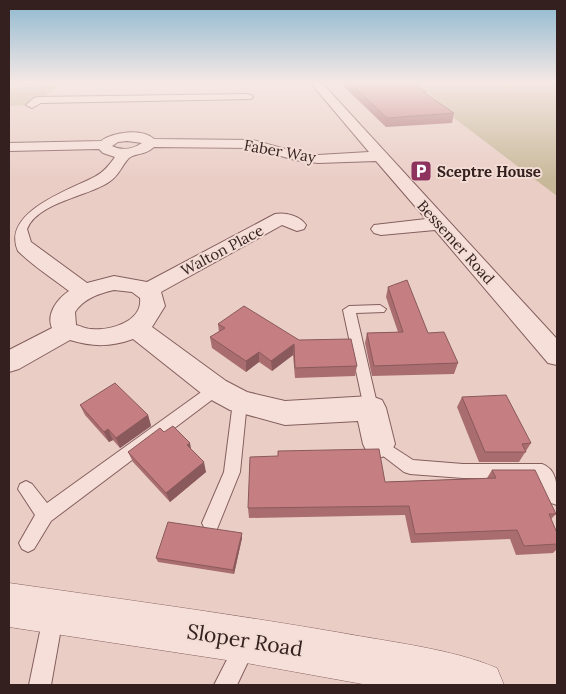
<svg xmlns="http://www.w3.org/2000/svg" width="566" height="694" viewBox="0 0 566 694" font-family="Lora,serif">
	<rect width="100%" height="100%" fill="#eacec6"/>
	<path fill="#c8b89a" d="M 396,82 L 557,82 L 557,196 L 458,121 Z
		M 61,85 L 32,105 L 9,106 L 9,88 Z"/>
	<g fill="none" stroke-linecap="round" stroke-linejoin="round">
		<g stroke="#845f5d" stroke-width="2">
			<path id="service" d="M 380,305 L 386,309 L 384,312 L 356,313 L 378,408 L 376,412 L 371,414 L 366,412 L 364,408 L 343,310 L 349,306 Z
				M 216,384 L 221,385 L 223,389 L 221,393 L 51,521 L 34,549 L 28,552 L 22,549 L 19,543 L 35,515 L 18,489 L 20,484 L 26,481 L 32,484 L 47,503 L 211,385 Z
				M 240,396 L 245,398 L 247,402 L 240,472 L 217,529 L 211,532 L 205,529 L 202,523 L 224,472 L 233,402 L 235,398 Z
				M 379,438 L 413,460 L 463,464 L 542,464 C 559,470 557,490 557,505 L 551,503 L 537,478 L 463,478 L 410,474 L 404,472 L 374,449 L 371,444 L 374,439 Z
				M 53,607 L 60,610 L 63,617 L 51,685 L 29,685 L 43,617 L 46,610 Z
				M 244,636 L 251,640 L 255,647 L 237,685 L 214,685 L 237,640 Z"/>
		</g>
		<g stroke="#845f5d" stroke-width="2">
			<path id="minor" d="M 310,82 L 321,82 L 557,339 L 557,365 L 548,363 L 435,230 L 381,235 L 374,233 L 371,229 L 374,225 L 426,219 L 376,161 L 318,163 L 295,160 L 252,148 L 154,147 C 146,155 135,153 129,158 C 122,165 119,176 109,182 C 87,197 38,202 27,229 L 31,242 L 87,283 L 114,276 L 147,282 L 275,214 C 286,212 300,216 306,225 L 304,229 L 297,231 L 282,225 L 161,292 L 165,306 L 152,327 L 226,381 L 247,392 L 285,401 L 371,396 L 382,400 L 386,408 L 395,444 L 390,454 L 379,458 L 368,454 L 363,444 L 358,421 L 285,425 L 230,410 L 206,397 L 133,339 C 111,347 93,347 70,340 L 19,369 L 9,372 L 9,350 L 52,328 C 46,314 57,299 69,291 C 52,278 33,266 18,251 C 0,211 75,188 96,176 C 104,172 110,164 115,157 L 103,153 L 99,149 L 9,151 L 9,143 L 101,141 C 113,132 142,128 154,139 L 253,140 L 296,152 L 318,155 L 369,152 ZM 127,141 L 142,143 C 133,149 122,151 112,146 L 118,142 ZM 114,290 L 132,292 L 140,298 C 143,321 111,331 91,329 C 86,329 81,326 76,325 L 75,312 C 83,299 100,293 114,290 Z
				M 247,94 L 251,95 L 253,97 L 251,99 L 41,103 L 32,108 L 26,105 L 34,98 L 38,97 Z"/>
		</g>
		<g stroke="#845f5d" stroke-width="1">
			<path id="tertiary" d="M 9,583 C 120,599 232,614 342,633 C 390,642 453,649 497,668 L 504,685 L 368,685 L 246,663 L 9,627 Z"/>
		</g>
		<use href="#service" fill="#f6dfd8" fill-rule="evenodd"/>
		<use href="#minor" fill="#f6dfd8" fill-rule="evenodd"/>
		<use href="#tertiary" fill="#f6dfd8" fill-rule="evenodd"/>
	</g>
	<path fill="#a96d70" d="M 339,82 L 411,82 L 426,92 L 426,94 L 454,113 L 452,123 L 386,127 Z
		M 388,287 L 428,333 L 458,363 L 454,374 L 372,376 L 365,343 L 367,333 L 398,332 L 386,297 Z
		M 218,324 L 299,340 L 357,366 L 355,376 L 295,378 L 293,355 L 272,371 L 259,362 L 246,372 L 212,348 L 210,337 L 219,332 Z
		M 462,397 L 531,443 L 519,462 L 479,462 L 457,407 Z
		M 80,405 L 148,415 L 151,426 L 120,448 L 113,440 L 109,442 L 85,415 Z
		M 164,432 L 191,450 L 206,472 L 170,502 L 133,462 L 128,452 Z
		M 492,470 L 556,514 L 551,519 L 557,533 L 557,549 L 553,553 L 516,555 L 510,539 L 411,543 L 405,515 L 249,518 L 248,508 L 385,482 L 487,478 Z
		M 242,538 L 234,574 L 158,562 L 156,558 Z"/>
	<path fill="#8a595b" d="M 294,344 L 293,355 L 272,371 L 271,361 Z
		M 259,352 L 259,362 L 246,372 L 246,361 Z
		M 148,415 L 151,426 L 120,448 L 116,438 Z
		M 108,429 L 113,440 L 109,442 L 104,432 Z
		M 190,443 L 192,453 L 187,445 Z
		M 204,462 L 206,472 L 170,502 L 166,493 Z
		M 242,533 L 242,538 L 234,574 L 233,570 Z"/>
	<path fill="#c57f82" stroke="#8a595b" d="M 349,82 L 411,82 L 426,92 L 423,92 L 454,113 L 387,118 Z
		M 407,280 L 428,333 L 444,332 L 458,363 L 374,366 L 367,333 L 403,332 L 388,287 Z
		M 244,306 L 299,340 L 351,339 L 357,366 L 295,368 L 294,344 L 271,361 L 259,352 L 246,361 L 210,337 L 225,328 L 218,324 Z
		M 115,383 L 148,415 L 116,438 L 108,429 L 104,432 L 80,405 Z
		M 506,395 L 531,443 L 522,444 L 526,452 L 485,452 L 462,397 Z
		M 173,426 L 190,443 L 187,445 L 204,462 L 166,493 L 128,452 L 160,428 L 164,432 Z
		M 379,449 L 385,482 L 496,478 L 492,470 L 535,470 L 556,514 L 549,514 L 557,533 L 557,544 L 524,546 L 517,530 L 415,534 L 409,506 L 248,508 L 250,457 L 278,456 L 278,451 Z
		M 168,522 L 242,533 L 233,570 L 156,558 Z"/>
	<linearGradient id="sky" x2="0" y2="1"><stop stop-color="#8eb8d0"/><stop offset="0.46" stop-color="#f6e9e5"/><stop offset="1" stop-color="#f6e9e5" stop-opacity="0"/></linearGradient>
	<rect width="566" height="179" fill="url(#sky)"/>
	<defs>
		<g id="parking-square" transform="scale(1.125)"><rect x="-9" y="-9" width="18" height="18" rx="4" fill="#8e325e" stroke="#f2dcd4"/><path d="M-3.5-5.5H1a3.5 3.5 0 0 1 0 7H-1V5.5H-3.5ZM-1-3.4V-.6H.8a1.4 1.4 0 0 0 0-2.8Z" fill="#fff"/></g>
	</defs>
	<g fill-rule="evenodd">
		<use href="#parking-square" x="421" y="171"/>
	</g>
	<g text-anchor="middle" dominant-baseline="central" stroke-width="4" stroke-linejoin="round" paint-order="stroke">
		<g font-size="15" fill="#352020" stroke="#f2dcd4">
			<text transform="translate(280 151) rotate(10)">Faber Way</text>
			<text transform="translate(456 242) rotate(48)">Bessemer Road</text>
			<text transform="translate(222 250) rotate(-28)">Walton Place</text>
		</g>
		<g font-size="15" font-weight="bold" fill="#352020" stroke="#f2dcd4" text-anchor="start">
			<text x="437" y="171">Sceptre House</text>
		</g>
		<g font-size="21" fill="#352020" stroke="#f2dcd4">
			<text transform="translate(245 640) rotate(9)">Sloper Road</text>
		</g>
	</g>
	<rect width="566" height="694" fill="none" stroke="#352020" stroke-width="20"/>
</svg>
